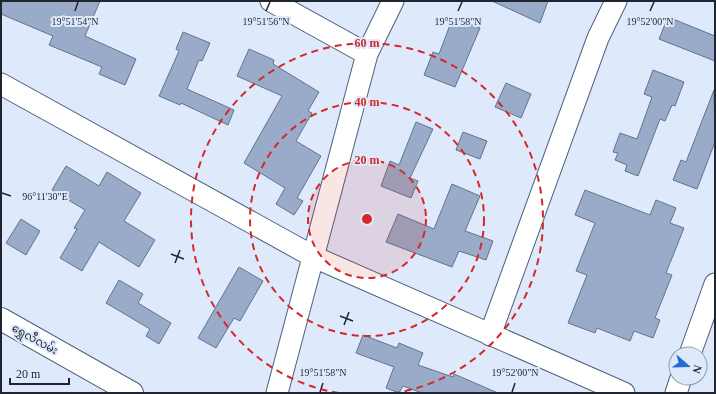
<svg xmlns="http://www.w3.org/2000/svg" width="716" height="394" viewBox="0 0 716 394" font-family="'Times New Roman','Noto Sans Myanmar',serif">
	<rect width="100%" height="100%" fill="#deeafc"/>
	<path fill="#99abc8" stroke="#62738e" d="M 1,1 L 100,1 L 85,36 L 136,59 L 125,85 L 99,74 L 102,67 L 49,45 L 53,36 L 1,14 Z
		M 492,1 L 548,1 L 540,23 Z
		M 453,17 L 480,28 L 455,87 L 424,75 L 433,52 L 439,54 Z
		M 668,17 L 715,36 L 715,61 L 659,39 Z
		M 183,32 L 210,43 L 202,61 L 199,60 L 187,89 L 234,110 L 228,125 L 181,103 L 180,105 L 159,96 L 179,51 L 176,49 Z
		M 249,49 L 274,60 L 273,64 L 319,92 L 308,111 L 312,113 L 296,141 L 321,156 L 297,198 L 303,201 L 294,215 L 276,204 L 285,188 L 244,163 L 282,96 L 237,76 Z
		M 653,70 L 684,82 L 675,106 L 672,105 L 665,121 L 660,119 L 638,176 L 625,171 L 627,165 L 615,160 L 618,153 L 613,152 L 620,133 L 637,139 L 652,97 L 644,94 Z
		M 506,83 L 531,94 L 521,118 L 495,107 Z
		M 714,90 L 715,142 L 697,189 L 673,180 L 681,160 L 686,162 Z
		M 416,122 L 433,129 L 410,178 L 418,181 L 411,198 L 381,186 L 390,161 L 399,165 Z
		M 463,132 L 487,141 L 480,159 L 456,150 Z
		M 66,166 L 99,186 L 107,172 L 141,193 L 124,221 L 155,240 L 139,267 L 99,242 L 82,271 L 60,258 L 77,229 L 74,228 L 85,210 L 52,190 Z
		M 452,184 L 480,196 L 465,231 L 493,241 L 486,260 L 459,251 L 452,267 L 386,242 L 398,214 L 434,229 Z
		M 585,190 L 650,215 L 656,200 L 676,208 L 670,223 L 684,228 L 666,273 L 672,275 L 655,318 L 660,320 L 653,338 L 634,331 L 630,341 L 597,328 L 595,333 L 568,323 L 587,275 L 576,271 L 595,223 L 575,215 Z
		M 21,219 L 40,231 L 26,255 L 6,243 Z
		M 239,267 L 263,281 L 240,321 L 234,318 L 216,348 L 198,338 Z
		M 119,280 L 143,294 L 138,303 L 171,323 L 159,344 L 146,336 L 150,329 L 106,303 Z
		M 363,335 L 397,348 L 399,343 L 423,353 L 418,365 L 453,377 L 454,374 L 498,393 L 422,393 L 403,386 L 399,393 L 386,388 L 394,367 L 356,353 Z"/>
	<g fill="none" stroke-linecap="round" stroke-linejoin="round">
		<g stroke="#4f607a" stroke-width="23">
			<path id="minor" d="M 271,1 L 367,54
				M 1,84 L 314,257 L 624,393
				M 490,335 L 598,38 L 616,1
				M 690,354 L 715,284
				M 277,393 L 367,54 L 393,1
				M 676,393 L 681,378"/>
		</g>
		<g stroke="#4f607a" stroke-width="24">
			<path id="tertiary" d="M 1,319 L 132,393"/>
		</g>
		<use href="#minor" stroke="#fff" stroke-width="21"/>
		<use href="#tertiary" stroke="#fff" stroke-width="22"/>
	</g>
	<path fill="none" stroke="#1f2632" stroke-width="1.5" d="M 75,11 L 78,2M 266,11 L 270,2M 458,11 L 462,2M 650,11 L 654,2M 2,193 L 11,196M 171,254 L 184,259M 175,263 L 180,250M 340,316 L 353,321M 344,325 L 349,312M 320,392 L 323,383M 512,392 L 515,383"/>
	<circle cx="367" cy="219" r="59" fill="#d62828" fill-opacity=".12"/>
	<g fill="none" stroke="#d62828" stroke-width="2" stroke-dasharray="7 5">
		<circle cx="367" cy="219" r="59"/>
		<circle cx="367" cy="219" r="117"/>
		<path d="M339 393A176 176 0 1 1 395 393"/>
	</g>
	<g text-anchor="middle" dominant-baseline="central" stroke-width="4" stroke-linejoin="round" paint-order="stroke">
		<g font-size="11" fill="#1f2632" stroke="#deeafc">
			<text transform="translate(35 339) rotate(29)">ရွှေလီလမ်း</text>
		</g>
	</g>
	<g font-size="10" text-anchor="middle" fill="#1f2632" stroke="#deeafc" stroke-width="4" stroke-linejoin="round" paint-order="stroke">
		<text x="75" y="25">19°51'54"N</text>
		<text x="266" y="25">19°51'56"N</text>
		<text x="458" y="25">19°51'58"N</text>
		<text x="650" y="25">19°52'00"N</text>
		<text x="45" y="200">96°11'30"E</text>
		<text x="323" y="376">19°51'58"N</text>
		<text x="515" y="376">19°52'00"N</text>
	</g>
	<circle cx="367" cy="219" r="6" fill="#d62828" stroke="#deeafc" stroke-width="2"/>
	<g font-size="12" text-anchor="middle" font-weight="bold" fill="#d62828" stroke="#deeafc" stroke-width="4" stroke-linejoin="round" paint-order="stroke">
		<text x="367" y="47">60 m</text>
		<text x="367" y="106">40 m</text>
		<text x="367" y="164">20 m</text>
	</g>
	<rect width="716" height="394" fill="none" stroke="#1f2632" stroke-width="4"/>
	<g transform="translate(688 366) rotate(110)"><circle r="19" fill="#deeafc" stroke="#929cab"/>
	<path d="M0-3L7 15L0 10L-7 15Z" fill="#256ad6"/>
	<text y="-6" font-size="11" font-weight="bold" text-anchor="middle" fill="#1f2632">N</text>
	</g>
	<path d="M10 378v6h59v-6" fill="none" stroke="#1f2632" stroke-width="2"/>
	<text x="16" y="378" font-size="12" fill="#1f2632" stroke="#deeafc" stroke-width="3" paint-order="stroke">20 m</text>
</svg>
